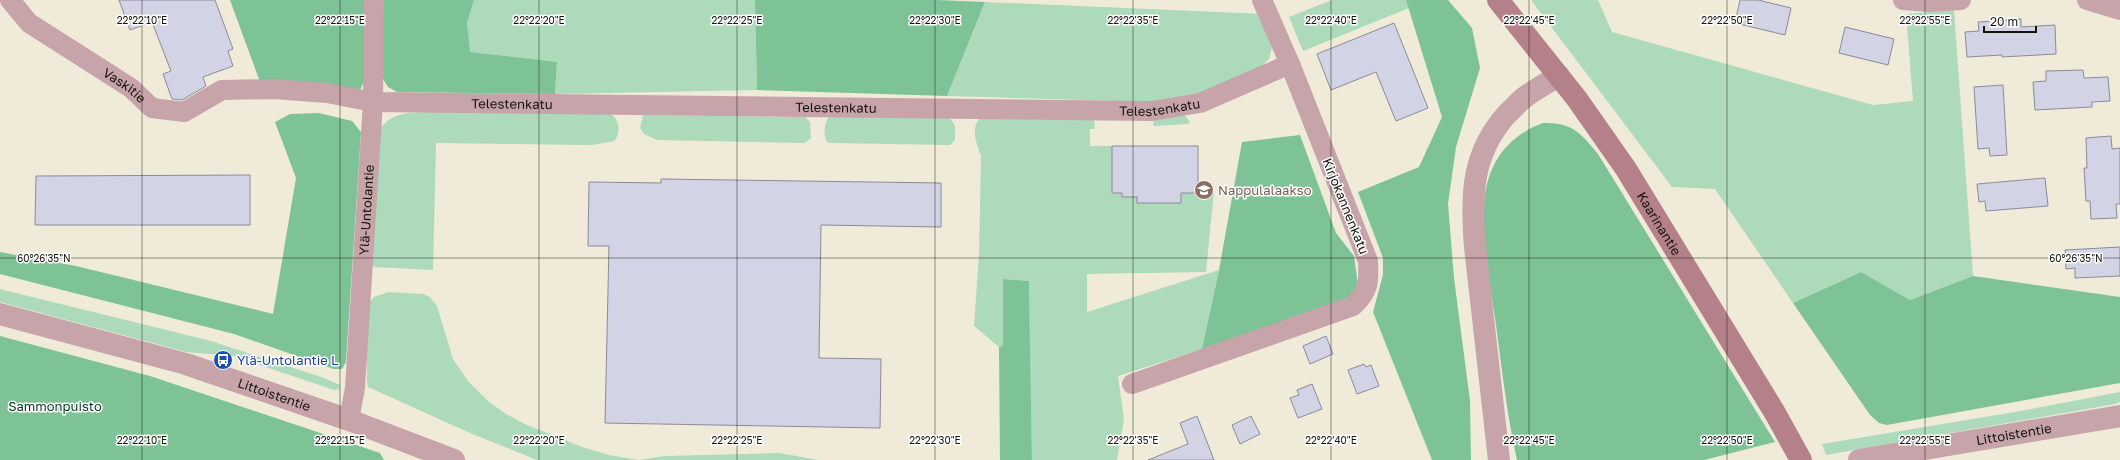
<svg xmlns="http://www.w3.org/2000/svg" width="2120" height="460" viewBox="0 0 2120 460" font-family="'Golos Text',sans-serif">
	<rect width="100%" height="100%" fill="#efebd8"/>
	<path fill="#addabb" d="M 474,0 L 755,0 L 757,90 L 555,94 L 557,62 L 469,52 L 467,23 Z
		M 1332,0 L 1406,0 L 1409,8 L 1303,51 L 1289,17 Z
		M 1531,0 L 1598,0 L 1612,32 L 1873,105 L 1913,101 L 1906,14 L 1954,10 L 1973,276 L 1910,300 L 1861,272 L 1793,303 L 1715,189 L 1672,187 Z
		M 985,2 L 1264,14 L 1272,36 L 1272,48 L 1269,59 L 1259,69 L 1213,91 L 1151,102 L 947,96 Z
		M 427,112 L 611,114 C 620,120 621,134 614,141 L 592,145 L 436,143 L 433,270 L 375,267 L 371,265 L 380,129 C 392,112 409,113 427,112 Z
		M 643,115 L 805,117 L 810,122 L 811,138 L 805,143 L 657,140 L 644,134 L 640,128 Z
		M 1185,115 L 1190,122 L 1188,124 L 1154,126 L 1153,124 L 1154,119 Z
		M 830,116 L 950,118 L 955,126 L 955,140 L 950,145 L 831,143 L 827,142 C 823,135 824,122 830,116 Z
		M 980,118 L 1094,120 L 1095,129 L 1090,129 L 1090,146 L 1112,146 L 1112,193 L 1122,193 L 1122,197 L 1137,197 L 1138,203 L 1146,203 L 1146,193 L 1172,193 L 1172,203 L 1180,203 L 1181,193 L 1214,191 L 1206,272 L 1087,274 L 1087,312 L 1219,270 L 1202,349 L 1118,376 L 1124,419 L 1117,460 L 1032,460 L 1029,281 L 1003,279 L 1003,346 L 999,347 L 974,326 L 979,255 L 981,156 C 977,145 970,128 980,118 Z
		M 0,289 L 211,341 L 324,378 L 340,385 L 339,389 L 334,390 L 233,356 L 186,352 L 0,302 Z
		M 389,292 L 423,294 L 430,297 L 437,306 L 453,359 L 468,381 L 488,401 L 506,414 L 527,425 L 582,447 L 609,455 L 639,460 L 664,456 L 779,453 L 819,460 L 537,460 L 470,433 L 368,387 L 367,382 L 367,305 L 374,297 Z
		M 2120,392 L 2120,402 L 2115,404 L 1826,455 L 1822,444 L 2015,412 Z"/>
	<path fill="#7ec396" d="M 230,0 L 364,0 L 367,18 L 366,77 L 359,92 L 260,82 Z
		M 383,0 L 474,0 L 467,23 L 470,52 L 557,62 L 555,94 L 397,92 L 388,87 L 381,76 Z
		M 755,0 L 937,0 L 985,2 L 947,96 L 757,90 Z
		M 1406,0 L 1448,0 L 1472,28 L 1480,68 L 1456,147 L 1448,204 L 1454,278 L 1470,401 L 1471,460 L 1432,460 L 1373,312 L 1383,275 L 1383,258 L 1358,192 L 1419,167 L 1442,117 Z
		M 319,113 L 352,121 L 361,132 L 346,362 L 342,369 L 334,369 L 234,334 L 0,274 L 0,252 L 76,266 L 273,314 L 296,178 L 275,122 L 290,114 Z
		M 1543,123 C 1572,122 1581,133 1598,154 L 1775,442 L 1704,460 L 1517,460 C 1507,415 1502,370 1496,325 C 1490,281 1475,215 1490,174 C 1499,149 1518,132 1543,123 Z
		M 1300,135 L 1336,233 L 1354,256 L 1359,292 L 1348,303 L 1202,349 L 1219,270 L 1242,142 Z
		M 1861,272 L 1910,300 L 1973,276 L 2120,297 L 2120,383 L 1887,425 L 1879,423 L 1870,415 L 1793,303 Z
		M 1003,279 L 1029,281 L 1032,460 L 1000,460 L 999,347 L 1003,346 Z
		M 0,336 L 150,376 L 380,453 L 384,460 L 0,460 Z"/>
	<path fill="#d2d3e5" stroke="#8a8a9b" d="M 119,0 L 215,0 L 233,49 L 228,51 L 233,66 L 203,77 L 206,86 L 182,100 L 172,99 L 163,74 L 171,71 L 152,22 L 130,30 Z
		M 1740,0 L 1758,0 L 1791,8 L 1785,35 L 1735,23 Z
		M 2021,19 L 2021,27 L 2055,25 L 2056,54 L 2002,57 L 2002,55 L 1967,57 L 1965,32 L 1979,31 L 1978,22 Z
		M 1394,23 L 1428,108 L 1396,121 L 1376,72 L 1331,90 L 1317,54 Z
		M 1845,27 L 1894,39 L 1888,65 L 1839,53 Z
		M 2083,70 L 2084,78 L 2108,77 L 2110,101 L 2092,102 L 2092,107 L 2035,110 L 2033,82 L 2046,81 L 2046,71 Z
		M 2003,85 L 2007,155 L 1990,156 L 1989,148 L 1978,149 L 1974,87 Z
		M 2111,136 L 2112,149 L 2120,148 L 2120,204 L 2116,204 L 2117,218 L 2091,219 L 2090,201 L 2086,201 L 2084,168 L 2087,168 L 2086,138 Z
		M 1112,146 L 1198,146 L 1198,193 L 1181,193 L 1181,203 L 1137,203 L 1137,197 L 1122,197 L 1122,193 L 1112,193 Z
		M 250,175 L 250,225 L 35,225 L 36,176 Z
		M 2045,178 L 2048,206 L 1986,211 L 1985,201 L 1979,202 L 1977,184 Z
		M 661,179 L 941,183 L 941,227 L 821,225 L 819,358 L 881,359 L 880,428 L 605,423 L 609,246 L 588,246 L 589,182 L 661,183 Z
		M 2120,247 L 2120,276 L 2075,278 L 2075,268 L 2066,269 L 2065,250 Z
		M 1326,336 L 1333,354 L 1310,364 L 1303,346 Z
		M 1364,364 L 1366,367 L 1371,365 L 1379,386 L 1357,394 L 1348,370 Z
		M 1312,384 L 1322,409 L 1298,418 L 1290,398 L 1299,395 L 1297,390 Z
		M 1197,416 L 1214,460 L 1148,460 L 1188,444 L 1180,423 Z
		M 1251,416 L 1260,434 L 1240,444 L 1232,425 Z"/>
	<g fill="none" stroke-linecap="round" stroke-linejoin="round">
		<g stroke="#c7a3aa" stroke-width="20">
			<path id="s1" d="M 10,0 L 29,23 L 131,88 L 152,108 L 184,112 L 222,90 L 274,89 L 327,93 L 373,102 L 1152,111 L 1200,103 L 1290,64"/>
			<path d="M 1903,0 L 1929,2 L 1961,0"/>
			<path d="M 2087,0 L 2120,10"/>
			<path d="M 1132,384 L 1353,306 C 1369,291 1369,282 1368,261 L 1290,64 L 1262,0"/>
			<path id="s2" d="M 349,420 L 355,388 L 373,102 L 374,0"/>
		</g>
		<g stroke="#c7a3aa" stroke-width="22">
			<path id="s3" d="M 0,314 L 186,364 L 349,420 L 454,460"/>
			<path d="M 1499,460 L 1475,247 C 1471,196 1471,154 1507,114 C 1513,109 1518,102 1525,97 C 1536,89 1547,83 1559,76"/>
			<path id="s4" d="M 1859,460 L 2120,416"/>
		</g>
		<path stroke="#b4808a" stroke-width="22" id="s5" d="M 1498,0 L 1577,99 L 1626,169 L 1775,413 L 1801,460"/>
	</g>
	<path fill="none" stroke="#14130c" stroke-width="1" stroke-opacity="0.45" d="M 142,0 L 142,460M 340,0 L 340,460M 539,0 L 539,460M 737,0 L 737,460M 935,0 L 935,460M 1133,0 L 1133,460M 1331,0 L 1331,460M 1529,0 L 1529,460M 1727,0 L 1727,460M 1925,0 L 1925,460M 0,258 L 2120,258"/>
	<defs>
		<g id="school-disc" transform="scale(1)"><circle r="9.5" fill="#8d6e63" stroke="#fff"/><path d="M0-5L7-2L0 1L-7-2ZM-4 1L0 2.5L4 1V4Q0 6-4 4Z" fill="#fff"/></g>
		<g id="bus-disc" transform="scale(1)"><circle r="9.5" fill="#1a4fb4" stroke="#fff"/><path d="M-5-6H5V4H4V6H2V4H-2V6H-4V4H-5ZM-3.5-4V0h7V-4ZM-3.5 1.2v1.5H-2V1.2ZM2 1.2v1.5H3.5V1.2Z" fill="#fff"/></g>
	</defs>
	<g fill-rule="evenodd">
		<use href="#school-disc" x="1204" y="190"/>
		<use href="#bus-disc" x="223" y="360"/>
	</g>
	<g text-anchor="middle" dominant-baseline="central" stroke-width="3" stroke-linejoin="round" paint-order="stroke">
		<g font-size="13" fill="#14130c" stroke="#fff">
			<text stroke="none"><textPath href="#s1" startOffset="144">Vaskitie</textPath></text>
			<text stroke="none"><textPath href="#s1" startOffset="547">Telestenkatu</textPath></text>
			<text stroke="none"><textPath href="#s1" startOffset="1195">Telestenkatu</textPath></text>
			<text stroke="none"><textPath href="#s1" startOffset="871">Telestenkatu</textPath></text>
			<text transform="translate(1346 206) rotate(68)">Kirjokannenkatu</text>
			<text stroke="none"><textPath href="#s2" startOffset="211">Ylä-Untolantie</textPath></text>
			<text stroke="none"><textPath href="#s5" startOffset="276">Kaarinantie</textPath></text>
			<text stroke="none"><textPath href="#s3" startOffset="286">Littoistentie</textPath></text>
			<text stroke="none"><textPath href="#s4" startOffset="157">Littoistentie</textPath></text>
		</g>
		<g font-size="13" fill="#785e54" stroke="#fff" text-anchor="start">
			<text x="1218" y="190">Nappulalaakso</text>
		</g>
		<g font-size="13" fill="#164399" stroke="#fff" text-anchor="start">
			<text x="237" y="360">Ylä-Untolantie L</text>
		</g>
		<g font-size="13" fill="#00381c" stroke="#fff">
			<text x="55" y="406">Sammonpuisto</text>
		</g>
	</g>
	<g font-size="10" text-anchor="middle" fill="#14130c" stroke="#fff" stroke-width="3" stroke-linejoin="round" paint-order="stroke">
		<text x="142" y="24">22°22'10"E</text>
		<text x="340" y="24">22°22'15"E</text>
		<text x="539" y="24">22°22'20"E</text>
		<text x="737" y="24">22°22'25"E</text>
		<text x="935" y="24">22°22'30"E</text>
		<text x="1133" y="24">22°22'35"E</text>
		<text x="1331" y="24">22°22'40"E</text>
		<text x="1529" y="24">22°22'45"E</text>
		<text x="1727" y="24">22°22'50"E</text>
		<text x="1925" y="24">22°22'55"E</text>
		<text x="44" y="262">60°26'35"N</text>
		<text x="2076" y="262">60°26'35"N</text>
		<text x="142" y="444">22°22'10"E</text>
		<text x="340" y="444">22°22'15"E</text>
		<text x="539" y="444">22°22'20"E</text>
		<text x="737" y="444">22°22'25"E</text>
		<text x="935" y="444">22°22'30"E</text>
		<text x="1133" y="444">22°22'35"E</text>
		<text x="1331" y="444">22°22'40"E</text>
		<text x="1529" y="444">22°22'45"E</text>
		<text x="1727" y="444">22°22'50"E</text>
		<text x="1925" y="444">22°22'55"E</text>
	</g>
	<path d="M1984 26v6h52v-6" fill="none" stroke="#14130c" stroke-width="2"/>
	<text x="1990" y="26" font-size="12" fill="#14130c" stroke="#ffffff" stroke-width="3" paint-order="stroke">20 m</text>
</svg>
